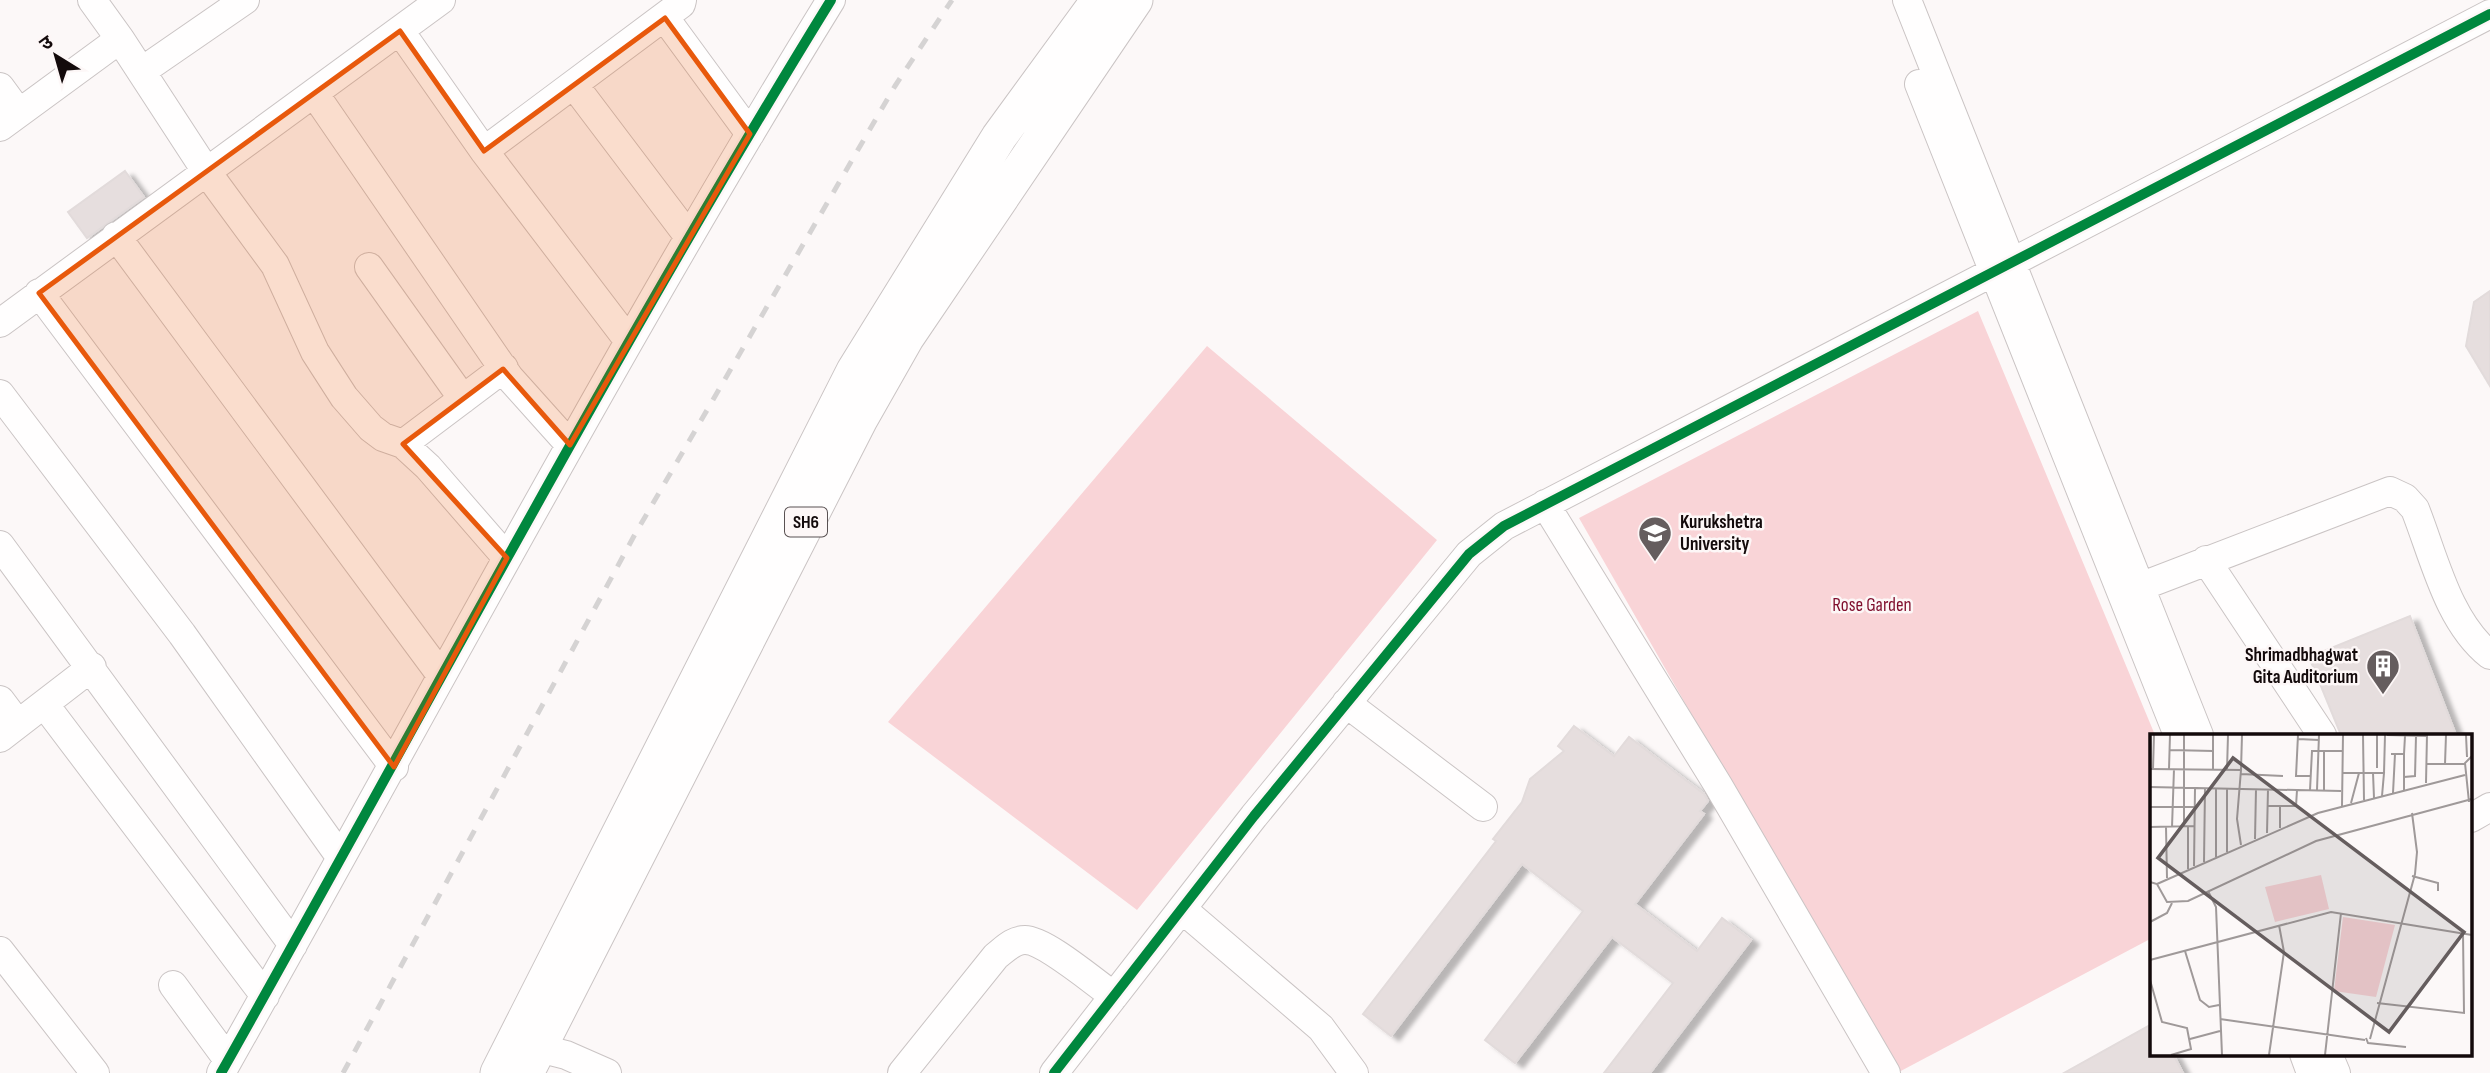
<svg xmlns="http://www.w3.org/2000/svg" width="2490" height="1073" viewBox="0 0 2490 1073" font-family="'Sofia Sans Condensed','Noto Sans Devanagari',sans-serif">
	<defs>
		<filter id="shadow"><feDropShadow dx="8" dy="4.5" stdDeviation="2" flood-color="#0004"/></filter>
	</defs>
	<rect width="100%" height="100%" fill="#fcf8f8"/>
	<path fill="#f9d4d7" d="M 1978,311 L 2155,735 L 2152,938 L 1897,1073 L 1579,518 Z
		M 1207,346 L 1437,540 L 1137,910 L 888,722 Z"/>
	<path fill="#e6dede" stroke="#e2dbdb" stroke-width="2" filter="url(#shadow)" d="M 125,171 L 144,197 L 87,238 L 68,212 Z
		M 2490,291 L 2490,386 L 2466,346 L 2474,302 Z
		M 2410,616 L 2456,735 L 2341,735 L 2309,657 Z
		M 1574,726 L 1614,756 L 1629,737 L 1704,794 L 1708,801 L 1700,811 L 1704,814 L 1635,904 L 1697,951 L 1722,918 L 1751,940 L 1650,1073 L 1604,1073 L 1673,983 L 1612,937 L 1515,1063 L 1485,1040 L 1583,911 L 1522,864 L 1391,1036 L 1363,1014 L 1496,841 L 1493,839 L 1522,802 L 1530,779 L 1564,751 L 1558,746 Z
		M 2152,1024 L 2152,1054 L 2173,1054 L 2183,1073 L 2064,1073 Z"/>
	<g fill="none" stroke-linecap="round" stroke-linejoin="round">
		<g stroke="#cac4c4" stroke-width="30">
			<path id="minor" d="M 92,0 L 120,39
				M 1907,0 L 2199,735
				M 665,18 L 750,134
				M 400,31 L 484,151 L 628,340
				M 142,71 L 245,0
				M 1919,84 L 2178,735
				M 574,85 L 689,237
				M 0,87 L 19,113
				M 314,93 L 509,377 L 570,445
				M 0,127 L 120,39 L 206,171 L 275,265 L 315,352 L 344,397 L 371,428 L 383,437 L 403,444 L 428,467 L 507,558
				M 484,151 L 681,4 L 682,0
				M 116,236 L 441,675
				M 369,267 L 463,399
				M 39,293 L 394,767
				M 0,323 L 441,0
				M 0,394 L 182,634 L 341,858
				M 403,444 L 504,368
				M 1545,504 L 1718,785 L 1886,1073
				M 0,545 L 293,945
				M 2206,560 L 2322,735
				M 2124,593 L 2390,491 L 2405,498 L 2415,509 C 2434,557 2448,622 2490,655
				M 0,700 L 18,724
				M 1346,703 L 1483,807
				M 45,705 L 265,996
				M 0,738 L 92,667
				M 2471,818 L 2490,807
				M 1182,909 L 1321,1028 L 1354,1073
				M 0,951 L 95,1073
				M 173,985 L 228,1060
				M 519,1043 L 566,1055 L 607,1073
				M 2304,1054 L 2311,1073
				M 2328,1054 L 2336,1073
				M 221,1073 C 423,715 615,350 831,0
				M 902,1073 L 996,956 C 1005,949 1013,940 1025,940 C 1045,940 1095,983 1114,996
				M 1054,1073 L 1254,816 L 1469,554 L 1504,526 L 2490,14"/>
		</g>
		<g stroke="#cac4c4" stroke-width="37">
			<path id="major" d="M 498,1073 L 854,371 L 999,137 L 1099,0
				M 526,1073 L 860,419 L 906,338 L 1135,0"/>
		</g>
		<use href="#minor" stroke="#fffefe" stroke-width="28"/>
		<use href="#major" stroke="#fffefe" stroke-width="35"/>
		<path stroke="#d5d3d3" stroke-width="5" stroke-dasharray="12 12" stroke-linecap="butt" d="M 343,1073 L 634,536 L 895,86 L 952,0"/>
		<g stroke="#fdf7f7" stroke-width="15">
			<path id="cycleway" d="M 221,1073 C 423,715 615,350 831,0
				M 1054,1073 L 1254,816 L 1469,554 L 1504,526 L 2490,14"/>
		</g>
		<use href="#cycleway" stroke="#00873e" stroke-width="10"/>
	</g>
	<path fill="#e8590c" fill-opacity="0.2" stroke="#e8590c" stroke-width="5" stroke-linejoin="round" d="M 665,18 L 750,134 L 570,445 L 503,369 L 403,444 L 507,558 L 394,767 L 39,293 L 400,31 L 484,151 Z"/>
	<defs>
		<g id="university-pin" transform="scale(1.75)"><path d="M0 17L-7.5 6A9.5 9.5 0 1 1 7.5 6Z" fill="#655d5e" stroke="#fdf7f7"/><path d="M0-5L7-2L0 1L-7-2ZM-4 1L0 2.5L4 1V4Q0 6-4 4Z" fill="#fff"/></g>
		<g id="building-pin" transform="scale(1.75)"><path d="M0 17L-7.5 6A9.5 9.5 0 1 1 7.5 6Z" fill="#655d5e" stroke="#fdf7f7"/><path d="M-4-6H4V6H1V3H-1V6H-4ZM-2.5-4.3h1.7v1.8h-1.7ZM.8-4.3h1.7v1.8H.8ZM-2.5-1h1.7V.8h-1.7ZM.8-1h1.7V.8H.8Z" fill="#fff"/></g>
	</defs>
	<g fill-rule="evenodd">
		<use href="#university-pin" x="1655" y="533"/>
		<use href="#building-pin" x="2383" y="666"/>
	</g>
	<g text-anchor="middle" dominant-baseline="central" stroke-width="5" stroke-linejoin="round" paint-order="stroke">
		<rect fill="#fdf7f7" stroke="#595152" stroke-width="2" x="785" y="507.5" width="42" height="29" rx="5"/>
		<g font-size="18" font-weight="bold" fill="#130a0b">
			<text x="806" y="522">SH6</text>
		</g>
		<g font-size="19" font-weight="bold" fill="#130a0b" stroke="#fdf7f7" text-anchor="start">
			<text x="1680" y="522">Kurukshetra<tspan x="1680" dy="22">University</tspan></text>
			<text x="2358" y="655" text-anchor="end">Shrimadbhagwat<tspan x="2358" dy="22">Gita Auditorium</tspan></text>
		</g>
		<g font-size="19" fill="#7f0d2c" stroke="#fdf7f7">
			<text x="1872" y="605">Rose Garden</text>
		</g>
	</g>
	<g transform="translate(2150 734)">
		<rect width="322" height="322" fill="#fcf8f8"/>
		<path d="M 171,141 L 179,175 L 125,188 L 115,153 ZM 193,183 L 245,191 L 226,263 L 184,257 Z" fill="#f9d4d7"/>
		<path fill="none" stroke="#9f9999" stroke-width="2" d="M 63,1 L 63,36M 148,1 L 146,42 L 160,42M 213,1 L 214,66M 227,1 L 227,34M 237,1 L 277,2M 316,1 L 317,23M 148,5 L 169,6M 20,16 L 63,17M 241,20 L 254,20 L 255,2M 254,20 L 254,56M 276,30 L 315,30M 295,30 L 296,1M 0,35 L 91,36 L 87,85 L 91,111M 3,35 L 4,1M 19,35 L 20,1M 77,36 L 78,1M 91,36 L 92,1M 192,39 L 234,39 L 232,62M 223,39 L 224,64M 234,39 L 235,1M 91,40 L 133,42M 254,43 L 265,42 L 266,2M 276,49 L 277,1M 0,53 L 191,57M 160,56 L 162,17 L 193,17M 167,56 L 169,1M 174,56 L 174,17M 243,59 L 245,20M 319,68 L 315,29 L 322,22M 201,69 L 209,39M 117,72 L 146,72 L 147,56M 130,72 L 130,94M 192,72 L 193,1M 0,73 L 45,73M 0,93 L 45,92M 16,93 L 17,144M 22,93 L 24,35M 34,93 L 34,1M 38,93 L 38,135M 117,99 L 118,55M 105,105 L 106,55M 77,118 L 77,54M 66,123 L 66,54M 54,128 L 55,54M 44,132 L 45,54M 262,142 L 288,149 L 288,157M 0,148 L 7,150 L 17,168 L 38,167 L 166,107 L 322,65M 7,150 L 168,79 L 315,41M 58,157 L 66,173 L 72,321M 0,188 L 17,179 L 22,169M 35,217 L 50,266 L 59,273 L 69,271M 0,226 L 181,178 L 322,201M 0,246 L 12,288 L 37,294 L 41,315 L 21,321M 227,269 L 314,279 L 313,199M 70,285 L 215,306M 216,304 L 218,309 L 256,313M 40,305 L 70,297M 220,305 L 265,140 L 267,118 L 262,79M 119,321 L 134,218 L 129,191M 175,321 L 191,179"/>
		<path fill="#655d5e" fill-opacity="0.15" stroke="#655d5e" stroke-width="3.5" d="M 83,24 L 314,198 L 239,298 L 8,124 Z"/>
		<rect width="322" height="322" fill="none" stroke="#130a0b" stroke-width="3.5"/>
	</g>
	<g transform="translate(56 56) rotate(323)" stroke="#fdf7f7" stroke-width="5" paint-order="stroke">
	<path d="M0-5L12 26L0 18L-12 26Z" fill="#130a0b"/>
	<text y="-10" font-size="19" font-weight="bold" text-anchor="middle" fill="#130a0b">उ</text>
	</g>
</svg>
